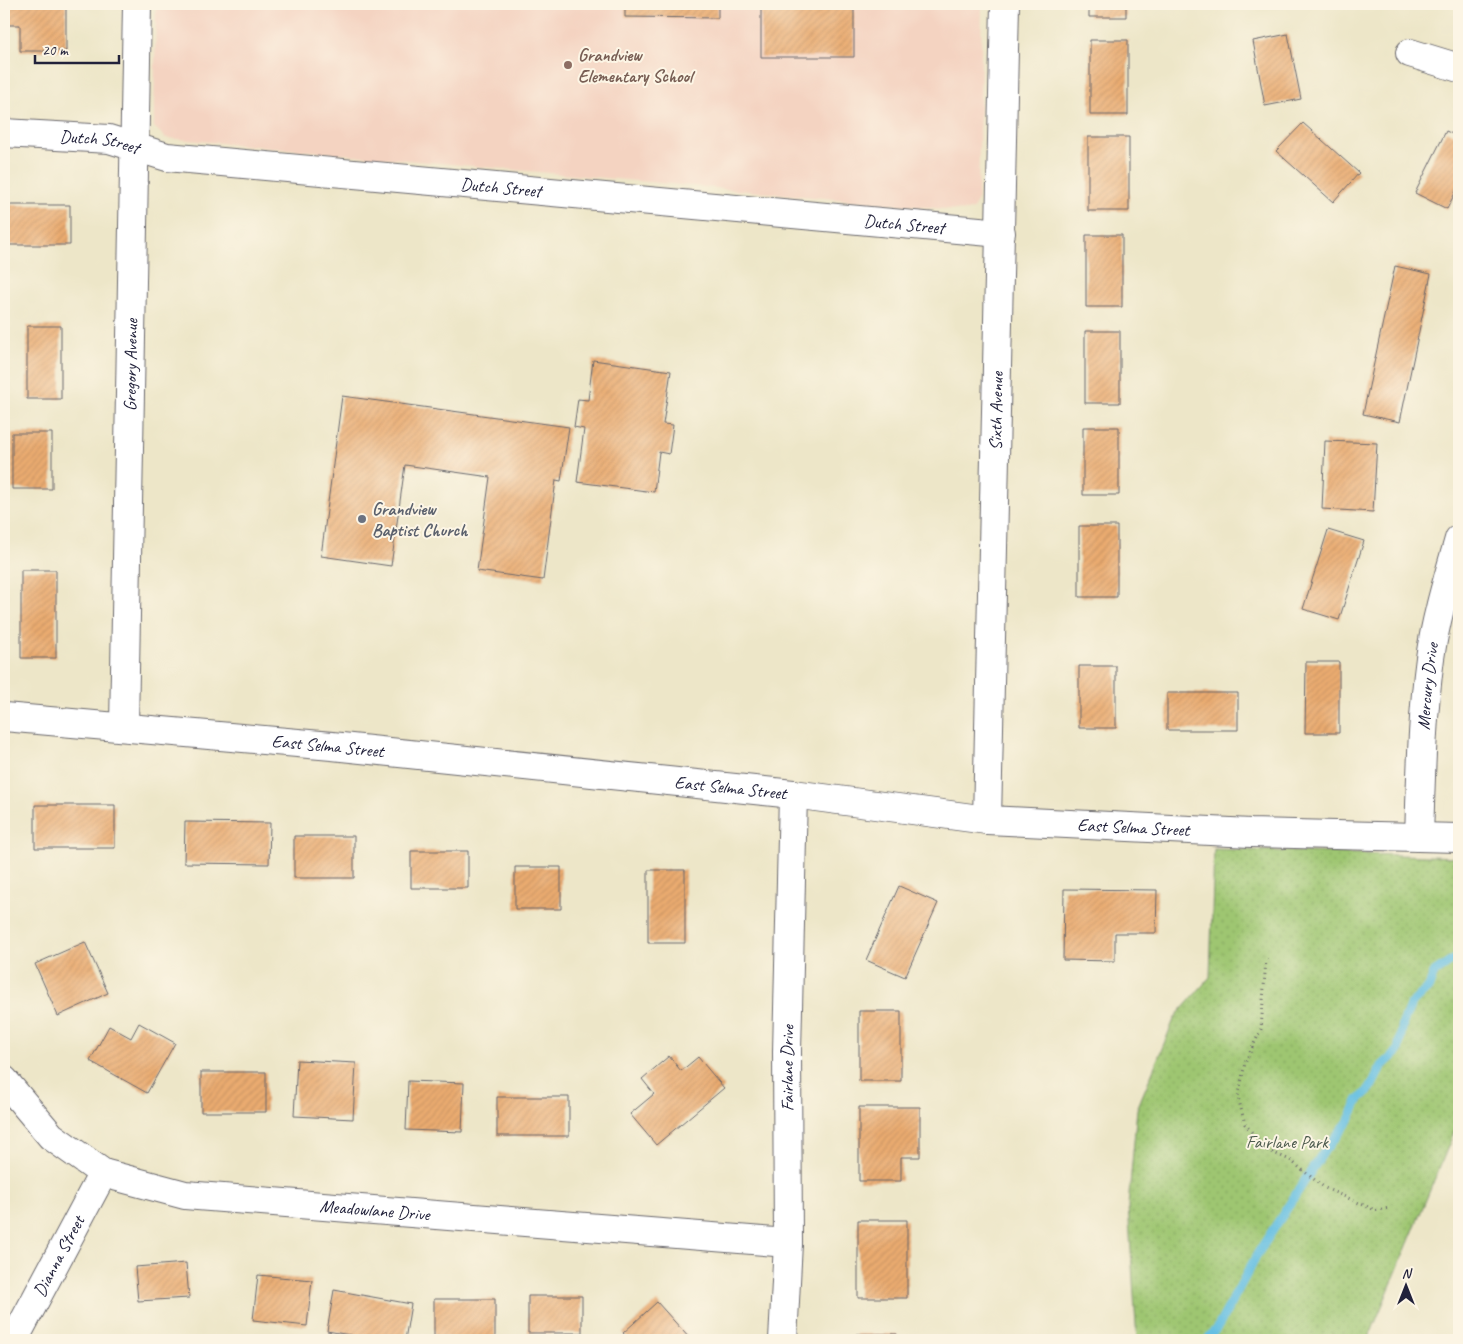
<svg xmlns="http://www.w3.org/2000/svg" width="1463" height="1344" viewBox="0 0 1463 1344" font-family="Caveat,sans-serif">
	<defs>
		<pattern id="green-dots" width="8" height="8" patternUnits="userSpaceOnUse" patternTransform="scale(1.25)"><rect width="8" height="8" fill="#9ec671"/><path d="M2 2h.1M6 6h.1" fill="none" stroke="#88aa63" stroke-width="1.8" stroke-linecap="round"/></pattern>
		<pattern id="building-hatch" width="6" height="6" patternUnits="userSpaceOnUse" patternTransform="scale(1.25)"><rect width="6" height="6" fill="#eaab70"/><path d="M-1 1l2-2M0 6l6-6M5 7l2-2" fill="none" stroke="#c89362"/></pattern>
	</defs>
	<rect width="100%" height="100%" fill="#fcf5e5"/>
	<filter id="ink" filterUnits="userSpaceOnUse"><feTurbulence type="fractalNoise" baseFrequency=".02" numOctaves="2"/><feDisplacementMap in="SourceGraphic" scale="10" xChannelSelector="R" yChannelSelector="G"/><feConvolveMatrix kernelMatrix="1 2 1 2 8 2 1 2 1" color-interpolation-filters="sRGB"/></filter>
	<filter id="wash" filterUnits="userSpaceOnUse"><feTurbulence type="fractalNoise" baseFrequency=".0096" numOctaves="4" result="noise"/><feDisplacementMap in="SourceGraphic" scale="20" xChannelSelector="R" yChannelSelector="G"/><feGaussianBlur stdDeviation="1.12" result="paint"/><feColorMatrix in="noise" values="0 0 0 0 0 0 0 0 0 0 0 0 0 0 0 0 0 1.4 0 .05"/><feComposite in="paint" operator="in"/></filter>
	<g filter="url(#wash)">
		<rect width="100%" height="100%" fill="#ede6c8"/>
		<path fill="#f4d3c1" d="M 156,4 L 982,4 L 978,199 L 973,209 L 967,211 L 166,138 L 154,127 Z"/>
		<path fill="url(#green-dots)" stroke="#607456" d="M 1214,849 L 1459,857 L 1459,1120 L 1368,1340 L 1137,1340 L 1128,1206 L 1137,1109 L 1175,1017 L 1210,977 Z"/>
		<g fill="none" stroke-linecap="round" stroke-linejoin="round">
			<path stroke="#65bfe2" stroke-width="9" d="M 1207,1340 L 1219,1325 L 1258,1253 L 1324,1151 L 1348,1122 L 1359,1099 L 1370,1089 L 1382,1066 L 1398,1051 L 1403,1023 L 1411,1004 L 1429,987 L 1434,973 L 1459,956"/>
		</g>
		<g id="blocks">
			<path fill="url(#building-hatch)" d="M 4,4 L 66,4 L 66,51 L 20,51 L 20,25 L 4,25 Z
				M 625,4 L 718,4 L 718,18 L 625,17 Z
				M 761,4 L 854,4 L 854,57 L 761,57 Z
				M 1089,4 L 1126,4 L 1126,17 L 1089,17 Z
				M 1288,34 L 1301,99 L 1265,106 L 1253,41 Z
				M 1090,40 L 1128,40 L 1128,115 L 1090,115 Z
				M 1303,123 L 1359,173 L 1333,202 L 1276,151 Z
				M 1446,131 L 1459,137 L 1459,185 L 1447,209 L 1415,193 Z
				M 1088,137 L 1129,137 L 1129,211 L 1088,211 Z
				M 4,205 L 70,205 L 70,245 L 4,245 Z
				M 1086,235 L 1122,235 L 1122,307 L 1086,307 Z
				M 1395,266 L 1431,274 L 1400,422 L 1363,414 Z
				M 27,326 L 61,326 L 61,399 L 27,399 Z
				M 1085,331 L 1120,331 L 1120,403 L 1085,403 Z
				M 593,360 L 671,371 L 663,424 L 673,425 L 669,454 L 659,452 L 654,492 L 577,482 L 584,429 L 574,427 L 578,399 L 588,400 Z
				M 342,396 L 569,427 L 561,481 L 556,480 L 543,580 L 477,571 L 490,477 L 405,465 L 391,566 L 321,556 Z
				M 1083,427 L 1119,427 L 1119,495 L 1083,495 Z
				M 12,433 L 52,433 L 52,489 L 12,489 Z
				M 1325,441 L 1377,443 L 1373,512 L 1322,509 Z
				M 1079,526 L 1117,526 L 1117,597 L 1079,597 Z
				M 1328,530 L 1364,541 L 1339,620 L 1303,609 Z
				M 21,570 L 56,570 L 56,658 L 21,658 Z
				M 1306,662 L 1339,662 L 1339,733 L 1305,733 Z
				M 1079,666 L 1116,666 L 1116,728 L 1079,728 Z
				M 1167,693 L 1238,693 L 1238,730 L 1167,730 Z
				M 35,805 L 115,805 L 115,848 L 35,848 Z
				M 185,822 L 270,823 L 269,864 L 184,863 Z
				M 294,836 L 354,836 L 354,878 L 294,878 Z
				M 411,851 L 468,851 L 468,888 L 411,888 Z
				M 515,867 L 561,867 L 561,909 L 515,909 Z
				M 648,870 L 685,870 L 685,943 L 648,943 Z
				M 899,886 L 938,903 L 905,977 L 866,960 Z
				M 1064,889 L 1157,890 L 1156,933 L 1115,933 L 1115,961 L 1063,960 Z
				M 85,942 L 108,993 L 58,1016 L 35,964 Z
				M 859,1011 L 901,1011 L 901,1081 L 859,1081 Z
				M 139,1023 L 175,1043 L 147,1093 L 90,1061 L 109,1026 L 131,1038 Z
				M 669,1056 L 681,1071 L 698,1057 L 724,1088 L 656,1145 L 630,1114 L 654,1094 L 642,1079 Z
				M 297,1060 L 356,1063 L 353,1119 L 294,1116 Z
				M 201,1072 L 266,1072 L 266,1112 L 201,1112 Z
				M 408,1081 L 464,1083 L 462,1132 L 406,1130 Z
				M 497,1097 L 569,1097 L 569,1136 L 497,1136 Z
				M 859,1107 L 920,1107 L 920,1157 L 901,1157 L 901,1181 L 859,1181 Z
				M 858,1220 L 907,1220 L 907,1298 L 858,1298 Z
				M 186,1263 L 189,1298 L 138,1301 L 135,1267 Z
				M 258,1275 L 312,1280 L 307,1326 L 253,1320 Z
				M 334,1290 L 411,1304 L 405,1340 L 379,1340 L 327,1331 Z
				M 528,1296 L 582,1296 L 582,1333 L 528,1333 Z
				M 434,1299 L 495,1299 L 495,1340 L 434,1340 Z
				M 657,1302 L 691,1340 L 630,1340 L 623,1333 Z
				M 856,1334 L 897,1334 L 897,1340 L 856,1340 Z"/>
		</g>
	</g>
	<g filter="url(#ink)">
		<use href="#blocks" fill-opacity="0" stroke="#69676c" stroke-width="1"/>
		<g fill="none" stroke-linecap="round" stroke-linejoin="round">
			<g stroke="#69676c" stroke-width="30">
				<g id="minor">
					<path d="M 1410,53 L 1459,68"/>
					<path id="s1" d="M 4,133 L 109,139 L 167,157 L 1001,233"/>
					<path id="s2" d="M 4,717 L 332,746 L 793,794 L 987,820 L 1251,833 L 1459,838"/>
					<path id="s3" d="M 124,726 L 137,4"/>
					<path id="s4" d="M 987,820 L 1005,4"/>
					<path id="s5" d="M 1419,837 C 1421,777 1422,717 1430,658 C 1436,617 1448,578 1459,539"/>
					<path id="s6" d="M 4,1080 L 51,1136 L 103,1173 L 185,1195 L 788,1243"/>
					<path id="s7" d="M 14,1340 L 103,1173"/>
					<path id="s8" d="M 783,1340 L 788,1243 L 787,1052 L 793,794"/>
				</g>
			</g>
			<path stroke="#69676c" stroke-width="3" stroke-dasharray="1 4" stroke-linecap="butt" d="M 1266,959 L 1261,1029 L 1245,1063 L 1238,1097 L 1245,1124 L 1267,1150 L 1290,1160 L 1325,1188 L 1375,1210 L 1390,1208"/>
			<use href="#minor" stroke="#fff" stroke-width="28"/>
		</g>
	</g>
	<circle fill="#8d6e63" stroke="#fcf5e5" stroke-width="2" cx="568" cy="65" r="5"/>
	<circle fill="#6b7280" stroke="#fcf5e5" stroke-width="2" cx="362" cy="519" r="5"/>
	<g text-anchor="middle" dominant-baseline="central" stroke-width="4" stroke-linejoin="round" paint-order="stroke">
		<g font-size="18" font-weight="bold" fill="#785e54" stroke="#fcf5e5" text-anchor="start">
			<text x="578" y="55">Grandview<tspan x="578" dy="21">Elementary School</tspan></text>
		</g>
		<g font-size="18" fill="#22223b" stroke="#fcf5e5">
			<text stroke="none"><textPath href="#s1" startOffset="96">Dutch Street</textPath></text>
			<text stroke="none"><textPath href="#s1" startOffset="501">Dutch Street</textPath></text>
			<text stroke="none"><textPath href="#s1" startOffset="906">Dutch Street</textPath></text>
			<text stroke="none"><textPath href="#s3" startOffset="361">Gregory Avenue</textPath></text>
			<text stroke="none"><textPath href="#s4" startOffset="409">Sixth Avenue</textPath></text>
			<text stroke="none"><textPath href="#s5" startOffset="151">Mercury Drive</textPath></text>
			<text stroke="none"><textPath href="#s2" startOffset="325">East Selma Street</textPath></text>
			<text stroke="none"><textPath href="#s2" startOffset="730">East Selma Street</textPath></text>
			<text stroke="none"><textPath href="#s2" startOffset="1135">East Selma Street</textPath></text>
			<text stroke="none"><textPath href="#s8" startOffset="272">Fairlane Drive</textPath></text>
			<text stroke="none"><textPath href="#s6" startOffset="412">Meadowlane Drive</textPath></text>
			<text stroke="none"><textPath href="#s7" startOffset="95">Dianna Street</textPath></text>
		</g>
		<g font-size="18" font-weight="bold" fill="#5b616d" stroke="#fcf5e5" text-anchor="start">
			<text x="372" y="509">Grandview<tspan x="372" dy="21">Baptist Church</tspan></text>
		</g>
		<g font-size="18" fill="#4d5b4e" stroke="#fcf5e5">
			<text x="1287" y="1142">Fairlane Park</text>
		</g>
	</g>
	<rect width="1463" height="1344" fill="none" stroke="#fcf5e5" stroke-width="20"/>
	<g transform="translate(1406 1286)" stroke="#fcf5e5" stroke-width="4" paint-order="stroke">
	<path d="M0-4L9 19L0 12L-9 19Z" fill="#22223b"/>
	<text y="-8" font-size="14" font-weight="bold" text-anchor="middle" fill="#22223b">N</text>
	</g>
	<path d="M35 55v8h84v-8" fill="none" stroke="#22223b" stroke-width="2.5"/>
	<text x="42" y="55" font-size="15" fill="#22223b" stroke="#fcf5e5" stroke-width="4" paint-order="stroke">20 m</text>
</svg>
